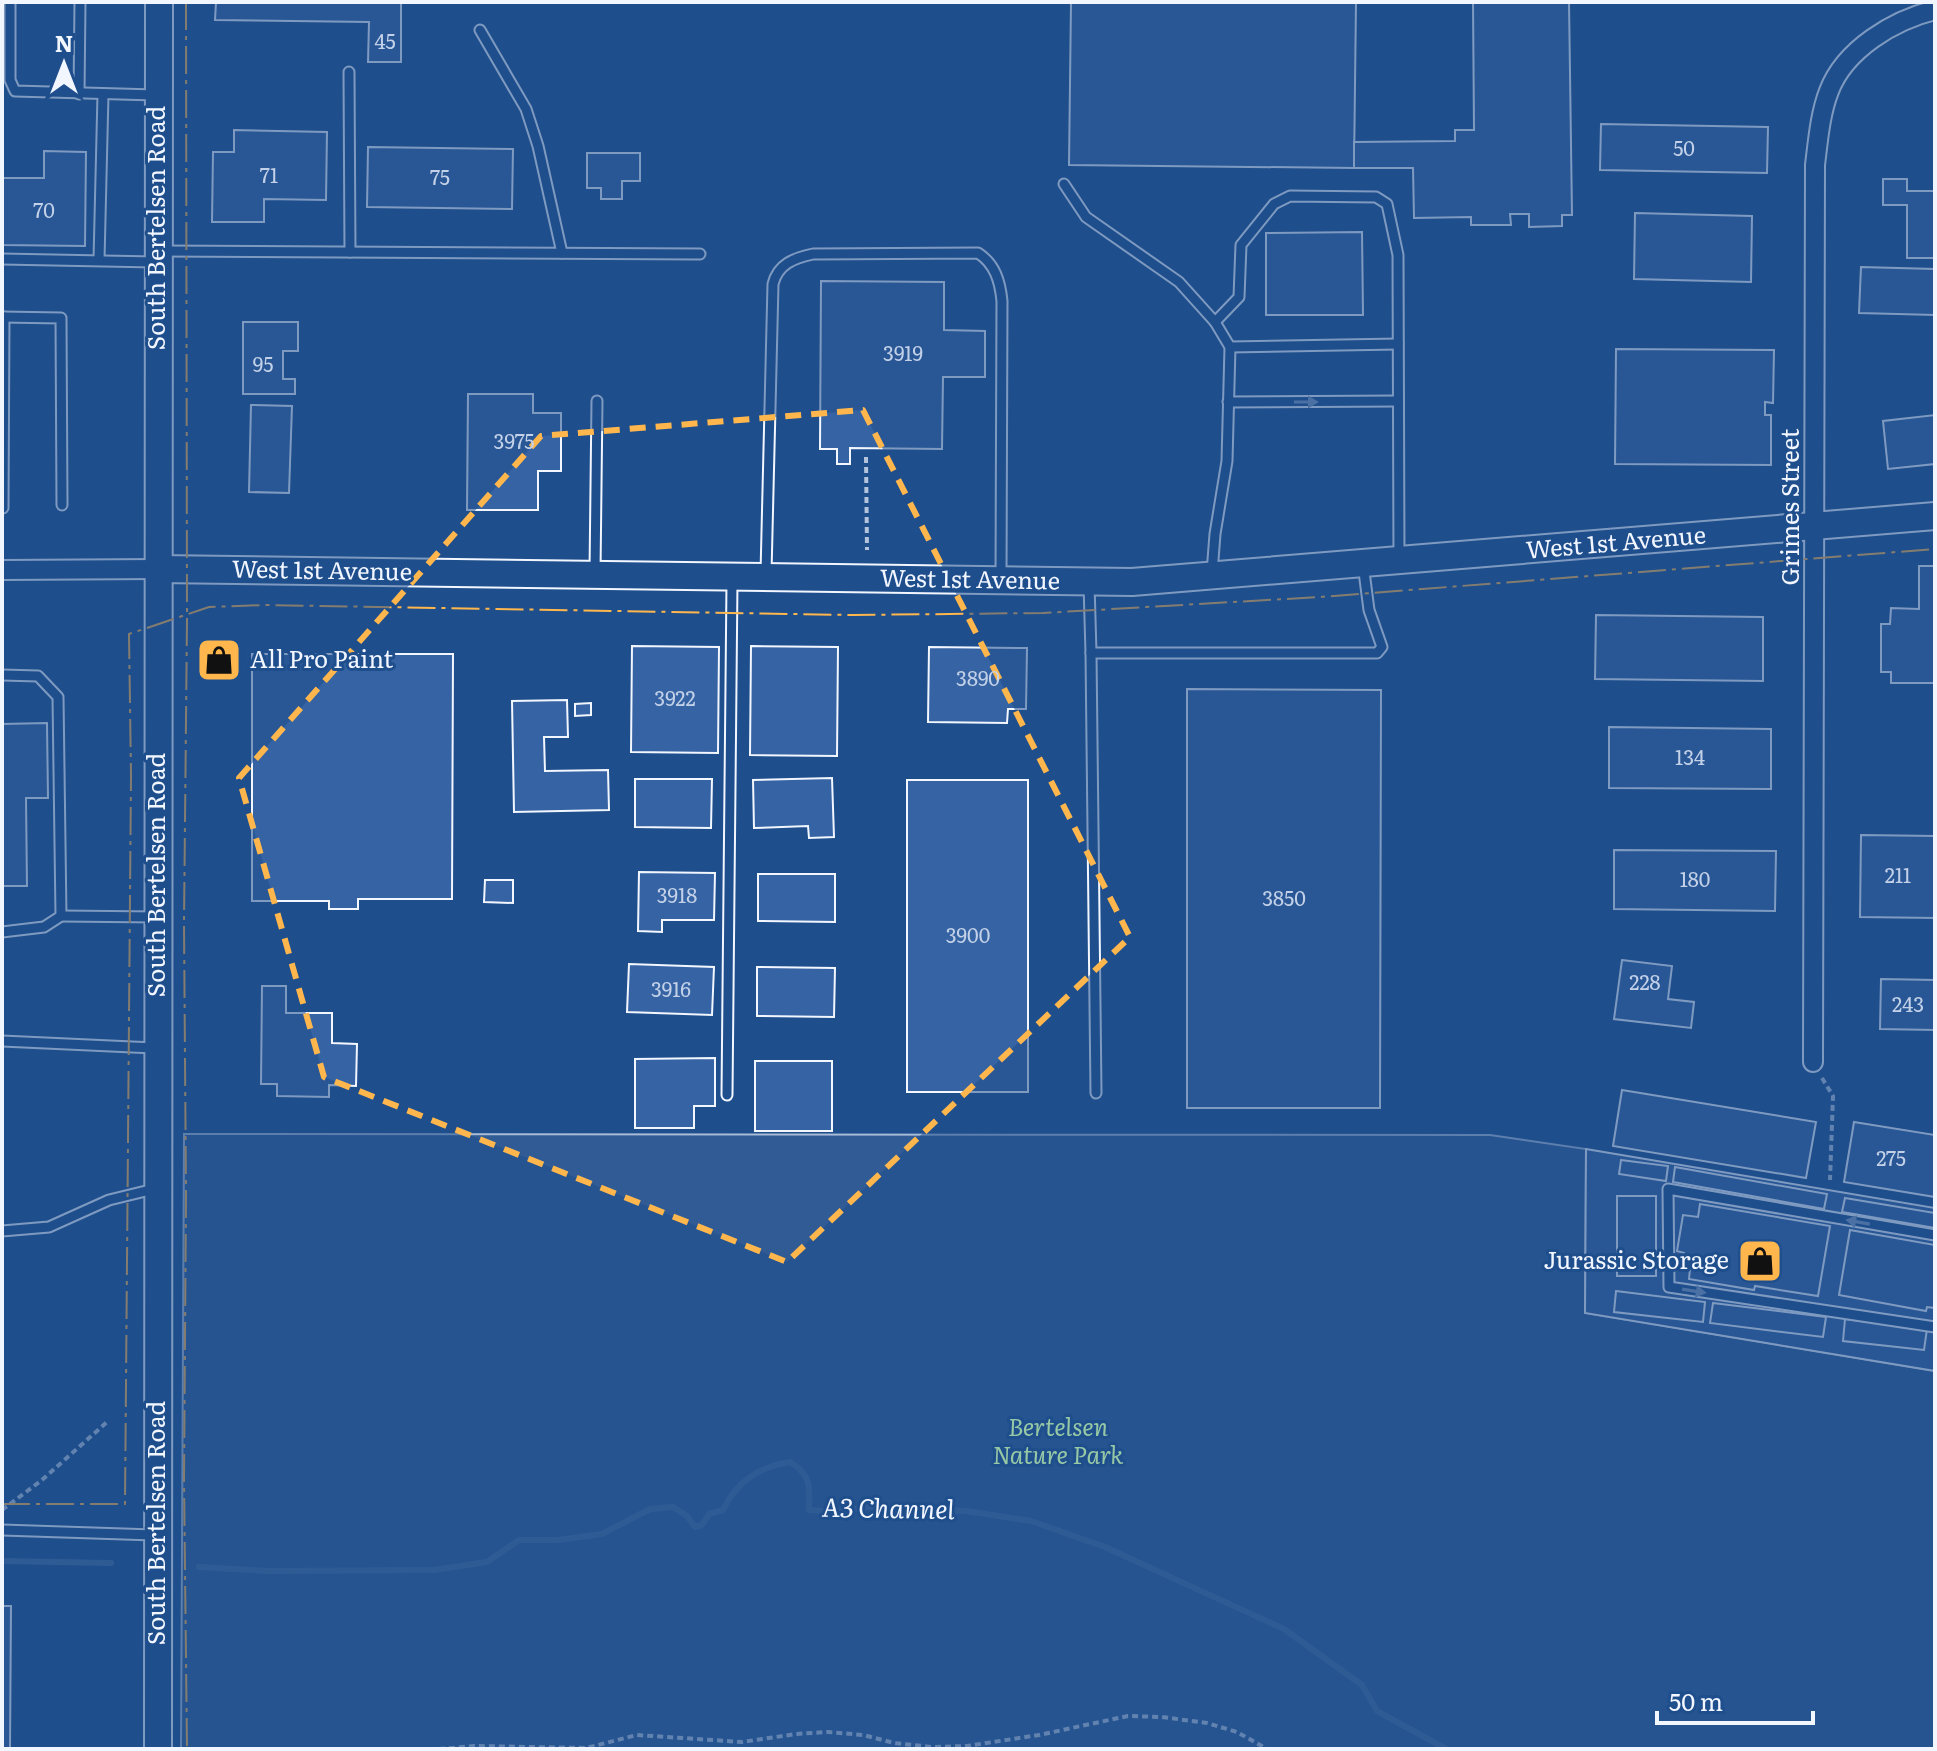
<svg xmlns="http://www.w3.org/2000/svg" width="1937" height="1751" font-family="Literata,serif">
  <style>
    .built { fill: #305b95; stroke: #a8bbd7; stroke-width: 2 }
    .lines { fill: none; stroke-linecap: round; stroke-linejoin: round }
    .stream { stroke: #446ba0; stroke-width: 6 }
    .building { fill: #3563a3; stroke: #f2f6ff; stroke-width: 2 }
    .lane-casing { stroke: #f2f6ff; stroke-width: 13 }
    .street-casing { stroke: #f2f6ff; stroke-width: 22 }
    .secondary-casing { stroke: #f2f6ff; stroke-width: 30 }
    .path { stroke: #b3c4dc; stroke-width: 4; stroke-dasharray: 6 4; stroke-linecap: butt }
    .lane { stroke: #1f4e8c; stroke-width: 9 }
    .street { stroke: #1f4e8c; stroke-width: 18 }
    .secondary { stroke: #1f4e8c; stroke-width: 26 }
    .power { stroke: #ffb74d; stroke-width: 2; stroke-dasharray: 28 6 4 6; stroke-linecap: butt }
    .oneway { fill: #7e9ac0 }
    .marked { fill: none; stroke: #ffb74d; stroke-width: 6; stroke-dasharray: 16 10; stroke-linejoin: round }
    .labels { text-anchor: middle; stroke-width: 6; stroke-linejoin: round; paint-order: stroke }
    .number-label { font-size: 20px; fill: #c3d1e8 }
    .street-label { font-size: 24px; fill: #f2f6ff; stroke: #1f4e8c }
    .poi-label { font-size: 24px; fill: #f2f6ff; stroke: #1f4e8c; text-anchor: start }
    .park-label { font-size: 24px; font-style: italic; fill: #97c8a6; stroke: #1f4e8c }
    .water-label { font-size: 26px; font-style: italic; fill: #f2f6ff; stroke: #1f4e8c }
  </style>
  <rect width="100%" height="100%" fill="#1f4e8c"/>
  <path class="built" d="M184 1134 1490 1135 1586 1149 1585 1313 1935 1371V1749H181Z"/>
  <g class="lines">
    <g class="stream">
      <path d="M2 1561 111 1563"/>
      <path d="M199 1567 268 1571 434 1570 487 1562 519 1540H558L602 1534 650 1509 673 1507 687 1516 695 1527 702 1525 709 1514 723 1510C737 1481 759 1467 790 1462 811 1475 810 1486 809 1510L837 1512 872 1506 966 1511 1031 1521 1105 1547 1284 1629 1362 1685 1377 1711 1446 1749"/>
    </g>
  </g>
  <g class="building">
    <path d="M216 2H401V62H368L369 22 215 20Z"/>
    <path d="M1071 2H1356L1354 168 1069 165Z"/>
    <path d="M1473 2H1569L1572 215H1562V226L1529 227V214H1510L1511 225H1471V217L1414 218 1413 168H1354V142L1455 141V130H1474Z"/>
    <path d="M1601 124 1768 127 1767 173 1600 170Z"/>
    <path d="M234 130 327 132 326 200 264 199V222H212L213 152H234Z"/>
    <path d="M368 147 513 149 512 209 367 207Z"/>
    <path d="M44 151 86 152 85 246 2 245V178H44Z"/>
    <path d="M587 153H640V181H622V199H601V188H587Z"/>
    <path d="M1883 179H1907V191H1935V258H1907V205H1883Z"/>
    <path d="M1635 213 1752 216 1751 282 1634 279Z"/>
    <path d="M1362 232 1363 315H1266V233Z"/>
    <path d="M1861 267 1935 269V315L1859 313Z"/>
    <path d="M821 281 944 282V330L985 331V377H943L942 449 850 448V464H837V449H820Z"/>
    <path d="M243 322H298V351H283V379H295V394H243Z"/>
    <path d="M1616 349 1774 350 1773 403 1765 402V415H1771V465L1615 464Z"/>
    <path d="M468 394H533V413H561V471H538V510H467Z"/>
    <path d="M251 405 292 406 289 493 249 492Z"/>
    <path d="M1935 415V464L1888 469 1883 421Z"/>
    <path d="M1919 566H1935V683H1891V672H1881V624H1890L1891 608 1919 609Z"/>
    <path d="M1596 615 1763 617V681L1595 679Z"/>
    <path d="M632 646 719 647 718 753 631 752Z"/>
    <path d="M751 646 838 647 837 756 750 755Z"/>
    <path d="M929 647 1027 648 1026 709H1008L1007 723 928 722Z"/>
    <path d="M252 654H453L452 899H358V909H329V901H252Z"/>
    <path d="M1187 689 1381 690 1380 1108H1187Z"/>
    <path d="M567 700 568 737H544L545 771 608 770 609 810 514 812 512 701Z"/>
    <path d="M591 703V715L575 716V704Z"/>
    <path d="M47 723 48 798H26L27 886H2V724Z"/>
    <path d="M1609 727 1771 729V789L1609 788Z"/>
    <path d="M832 778 834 837 809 838 808 826 754 828 753 780Z"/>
    <path d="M635 779H712L711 828 635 827Z"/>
    <rect x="907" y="780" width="121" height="312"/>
    <path d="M1861 835 1935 836V918L1860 917Z"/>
    <path d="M1614 850 1776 851 1775 911 1614 909Z"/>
    <path d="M639 872 715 873 714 920H662V932L638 931Z"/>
    <path d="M758 874H835V922L758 921Z"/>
    <path d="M485 880H513V903L484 902Z"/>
    <path d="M1622 960 1672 966 1668 999 1694 1002 1691 1028 1614 1019Z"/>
    <path d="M629 964 714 967 712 1015 627 1012Z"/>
    <path d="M757 967 835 968 834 1017 757 1016Z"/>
    <path d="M1881 979 1935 980V1030L1880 1029Z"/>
    <path d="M262 986H286V1013H332V1043L357 1044 356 1086 329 1085V1097L277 1096V1084H261Z"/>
    <path d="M715 1058V1106H694V1128H635V1059Z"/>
    <rect x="755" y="1061" width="77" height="70"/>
    <path d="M1622 1090 1816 1122 1806 1178 1613 1146Z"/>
    <path d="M1854 1122 1935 1135V1197L1844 1182Z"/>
    <path d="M1586 1149 1935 1208V1371L1585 1313Z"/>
    <path d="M1621 1160 1668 1166 1666 1181 1619 1174Z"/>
    <path d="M1675 1167 1827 1194 1824 1209 1673 1182Z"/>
    <rect x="1617" y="1196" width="39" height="80"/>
    <path d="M1845 1198 1935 1213V1228L1842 1212Z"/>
    <path d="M1700 1204 1830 1226 1818 1296 1755 1286 1754 1290 1689 1279 1690 1269 1681 1267 1684 1253 1677 1251 1683 1215 1698 1217Z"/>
    <path d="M1850 1230 1935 1245V1308L1927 1307 1926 1311 1839 1295Z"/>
    <path d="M1616 1291 1705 1302 1703 1322 1614 1312Z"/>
    <path d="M1713 1303 1826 1317 1823 1337 1710 1323Z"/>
    <path d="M1845 1319 1927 1329 1924 1350 1843 1341Z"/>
    <path d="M2 1606H11L10 1749H2Z"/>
  </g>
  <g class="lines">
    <g class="lane-casing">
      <g id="lane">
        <path d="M10 2V80L15 91 155 95"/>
        <path d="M480 30 526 109 538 146 562 253"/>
        <path d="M349 72 350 252"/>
        <path d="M79 94 80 2"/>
        <path d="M1064 184 1086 217 1179 282 1215 322 1230 347 1227 461 1215 534 1212 573"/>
        <path d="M160 251 700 254"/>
        <path d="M2 259 155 262"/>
        <path d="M99 260 103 94"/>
        <path d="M2 317 61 318 62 505"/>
        <path d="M1215 322 1239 297 1241 245 1274 204 1290 196 1376 197 1387 204 1398 255 1399 558"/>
        <path d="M1230 347 1398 344"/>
        <path d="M1228 402 1398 401"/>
        <path d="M3 508 4 317"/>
        <path d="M595 572 597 401"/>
        <path d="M766 573 773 284C778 264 794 258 813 254L978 253C995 264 1000 281 1002 301L1001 578"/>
        <path d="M1089 584 1091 653H1377L1382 647 1369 610 1363 564"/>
        <path d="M1091 653 1096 1093"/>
        <path d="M2 675 38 676 58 697 61 916 44 927 2 932"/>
        <path d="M61 916 158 917"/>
        <path d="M2 1041 154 1048"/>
        <path d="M727 1095 732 581"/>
        <path d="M2 1231 49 1227 109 1200 154 1189"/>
        <path d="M1935 1235 1668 1189 1669 1287 1935 1327"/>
        <path d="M2 1530 154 1535"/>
      </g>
    </g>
    <g class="street-casing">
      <g id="street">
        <path d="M2 570 157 569"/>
        <path d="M1813 1062 1815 165C1818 141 1820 114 1829 91 1845 49 1894 20 1935 10"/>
      </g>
    </g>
    <g class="secondary-casing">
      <g id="secondary">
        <path d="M157 569 1132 582 1935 516"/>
        <path d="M158 1749 159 2"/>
      </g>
    </g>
    <g class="path">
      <path d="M866 457 867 550"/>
      <path d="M1822 1078 1833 1096 1830 1180"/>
      <path d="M2 1510 42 1480 107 1422"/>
      <path d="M439 1749 474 1746 586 1748 637 1735 742 1742 796 1734 828 1732 863 1735 894 1743 932 1747 967 1746 1039 1735 1128 1716 1162 1717 1207 1723 1237 1732 1267 1749"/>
    </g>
    <use href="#lane" class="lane"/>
    <use href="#street" class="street"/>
    <use href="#secondary" class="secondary"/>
    <g class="power">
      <path d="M186 2 187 619 184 923 186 1194 184 1480 187 1749"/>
      <path d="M2 1504H125L131 776 129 634 209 607 266 605 852 615 1043 613 1320 597 1935 549"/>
    </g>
  </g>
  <defs><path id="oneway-solid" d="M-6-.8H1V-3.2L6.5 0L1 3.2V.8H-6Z" transform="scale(2)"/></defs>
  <g class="oneway">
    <use href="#oneway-solid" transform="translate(1306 402)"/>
    <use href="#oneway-solid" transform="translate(1858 1222) rotate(-170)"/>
    <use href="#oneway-solid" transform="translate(1694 1291) rotate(9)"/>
  </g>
  <path d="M0 0H1937V1751H0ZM863 410 1130 937 787 1262 324 1077 239 778 541 436Z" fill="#1f4e8c" fill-opacity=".55" fill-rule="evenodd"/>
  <path class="marked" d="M863 410 1130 937 787 1262 324 1077 239 778 541 436Z"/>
  <defs>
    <g id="shop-square" transform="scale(2.3)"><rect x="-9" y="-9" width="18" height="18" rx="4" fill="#ffb74d" stroke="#1f4e8c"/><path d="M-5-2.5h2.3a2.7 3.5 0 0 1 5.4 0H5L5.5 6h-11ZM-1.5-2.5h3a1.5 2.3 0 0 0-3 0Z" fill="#111"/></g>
  </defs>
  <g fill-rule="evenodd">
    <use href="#shop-square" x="219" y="660"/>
    <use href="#shop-square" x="1760" y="1261"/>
  </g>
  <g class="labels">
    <g class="number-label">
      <text x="385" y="49">45</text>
      <text x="1684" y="156">50</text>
      <text x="269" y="183">71</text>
      <text x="440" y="185">75</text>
      <text x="44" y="218">70</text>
      <text x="903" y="361">3919</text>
      <text x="263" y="372">95</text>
      <text x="514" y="449">3975</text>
      <text x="978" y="686">3890</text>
      <text x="675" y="706">3922</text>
      <text x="1690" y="765">134</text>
      <text x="1898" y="883">211</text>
      <text x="1695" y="887">180</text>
      <text x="677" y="903">3918</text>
      <text x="1284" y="906">3850</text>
      <text x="968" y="943">3900</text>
      <text x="1645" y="990">228</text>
      <text x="671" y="997">3916</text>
      <text x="1908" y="1012">243</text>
      <text x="1891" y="1166">275</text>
    </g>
    <g class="street-label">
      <text transform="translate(157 228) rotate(-90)" y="8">South Bertelsen Road</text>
      <text transform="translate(1791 507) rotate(-90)" y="8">Grimes Street</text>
      <text transform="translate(1616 543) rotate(-5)" y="8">West 1st Avenue</text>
      <text transform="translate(322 571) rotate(1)" y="8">West 1st Avenue</text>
      <text transform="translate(970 580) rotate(1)" y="8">West 1st Avenue</text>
      <text transform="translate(157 875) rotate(-90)" y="8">South Bertelsen Road</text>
      <text transform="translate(157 1523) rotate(-90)" y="8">South Bertelsen Road</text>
    </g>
    <g class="poi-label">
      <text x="250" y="668">All Pro Paint</text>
      <text x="1729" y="1269" text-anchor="end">Jurassic Storage</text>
    </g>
    <g class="park-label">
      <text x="1058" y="1436">Bertelsen<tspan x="1058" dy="28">Nature Park</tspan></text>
    </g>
    <g class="water-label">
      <text transform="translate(888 1509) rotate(1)" y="9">A3 Channel</text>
    </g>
  </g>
  <rect width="1937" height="1751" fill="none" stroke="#f2f6ff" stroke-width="8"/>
  <g transform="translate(64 64)" stroke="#1f4e8c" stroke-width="6" paint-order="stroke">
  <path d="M0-6L14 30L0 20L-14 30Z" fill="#f2f6ff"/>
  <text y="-12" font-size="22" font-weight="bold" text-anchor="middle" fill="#f2f6ff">N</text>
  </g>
  <path d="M1657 1711v12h156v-12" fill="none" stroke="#f2f6ff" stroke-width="4"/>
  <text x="1669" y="1711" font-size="24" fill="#f2f6ff" stroke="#1f4e8c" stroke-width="6" paint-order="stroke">50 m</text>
</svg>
